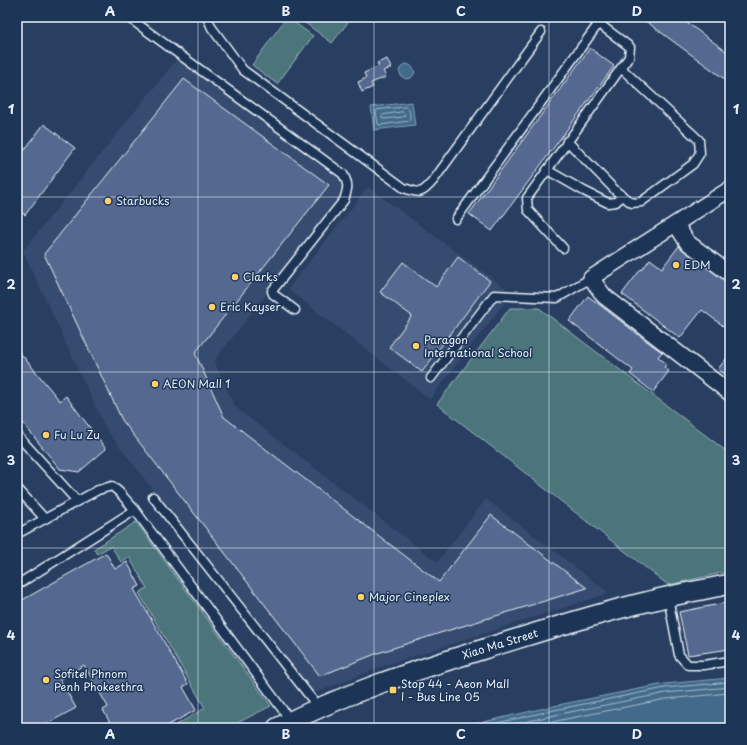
<svg xmlns="http://www.w3.org/2000/svg" width="747" height="745" font-family="'Playpen Sans',sans-serif">
  <style>
    .built { fill: #364c70 }
    .green { fill: #4c757a; stroke: #9ab3b9 }
    .water { fill: #426b8a; stroke: #84a1b6 }
    .lines { fill: none; stroke-linecap: round; stroke-linejoin: round }
    .shore { stroke: #a6bbcc; stroke-width: 1 }
    .building { fill: #556990; stroke: #e8f1f8 }
    .service-casing { stroke: #e8f1f8; stroke-width: 11 }
    .minor-casing { stroke: #e8f1f8; stroke-width: 18 }
    .tertiary-casing { stroke: #e8f1f8; stroke-width: 22 }
    .service { stroke: #1d3557; stroke-width: 8 }
    .minor { stroke: #1d3557; stroke-width: 15 }
    .tertiary { stroke: #1d3557; stroke-width: 19 }
    .grid { fill: none; stroke: #e8f1f8; stroke-width: 1; stroke-opacity: 0.55 }
    .poi-dot { fill: #ffd166; stroke: #1d3557; stroke-width: 1.5 }
    .labels { text-anchor: middle; stroke-width: 3; stroke-linejoin: round; paint-order: stroke }
    .poi-label { font-size: 11px; fill: #e8f1f8; stroke: #1d3557; text-anchor: start }
    .street-label { font-size: 11px; fill: #e8f1f8; stroke: #1d3557 }
    .neatline { fill: none; stroke: #e8f1f8; stroke-width: 1.5 }
    .grid-label { font-size: 13px; text-anchor: middle; font-weight: bold; fill: #e8f1f8 }
  </style>
  <rect width="100%" height="100%" fill="#283f62"/>
  <filter id="ink" filterUnits="userSpaceOnUse"><feTurbulence type="fractalNoise" baseFrequency=".025" numOctaves="2"/><feDisplacementMap in="SourceGraphic" scale="8" xChannelSelector="R" yChannelSelector="G"/><feConvolveMatrix kernelMatrix="1 2 1 2 8 2 1 2 1" color-interpolation-filters="sRGB"/></filter>
  <g filter="url(#ink)">
    <g class="built">
      <path d="M181 54 355 181 214 361 235 407 437 562 486 499 609 593 380 667 311 695 106 429 23 251Z"/>
      <path d="M368 187 512 293 430 399 288 289Z"/>
    </g>
    <g class="green">
      <path d="M287 17 313 36 277 84 252 65Z"/>
      <path d="M301 17H352L332 43 300 19Z"/>
      <path d="M510 308H539L730 454V571L668 585 437 404Z"/>
      <path d="M136 522 271 706 227 728H171L205 708 139 593 147 588 129 557 121 562 111 546 97 554 94 549Z"/>
    </g>
    <g class="water">
      <path d="M404 64C411 64 413 67 415 73L411 78 406 79 401 76 399 70Z"/>
      <path d="M412 102 415 125 374 130 371 107Z"/>
      <path d="M730 678V728H457L558 705 664 684Z"/>
    </g>
    <g class="lines">
      <g class="shore">
        <path d="M407 107C410 109 411 118 409 121L380 125 378 124 376 112 377 110Z"/>
        <path d="M403 112 405 115 403 117 384 119 382 118V116L383 115Z"/>
        <path d="M475 728 559 709 665 688 730 682"/>
        <path d="M497 728 560 714 666 693 730 687"/>
        <path d="M525 728 561 720 666 699 730 693"/>
      </g>
    </g>
    <g class="building">
      <path d="M640 17H679L730 54V83Z"/>
      <path d="M590 48 614 66 492 231 469 214Z"/>
      <path d="M387 59 391 68 383 71 386 77 371 83 373 87 362 92 358 82 366 78 364 73 379 66 377 63Z"/>
      <path d="M184 79 329 185 195 353 224 417 439 582 491 515 587 588 440 633 378 653 320 676 122 420 44 254Z"/>
      <path d="M44 124 75 148 25 215 17 209V160Z"/>
      <path d="M679 246 682 249 730 284V331L702 310 680 338 622 294 641 269 642 270 650 259 662 268Z"/>
      <path d="M458 257 490 281 422 372 389 347 412 316 380 292 403 262 436 287Z"/>
      <path d="M588 296 652 345 662 352 658 357 667 364 664 367 669 371 653 392 630 374 633 370 569 321Z"/>
      <path d="M17 349 60 401 66 396 106 449 79 472 60 469 22 422 17 427Z"/>
      <path d="M730 354V378L718 369Z"/>
      <path d="M106 553 115 569 127 562 140 586 134 589 188 684 183 687 196 710 163 728H113L103 710 108 707 84 665 60 679 76 708 39 728H17V603Z"/>
      <path d="M730 602V649L688 655 679 612Z"/>
    </g>
    <g class="lines">
      <g class="service-casing">
        <g id="service">
          <path d="M128 17 343 174C349 185 348 188 344 200L272 291 273 294 295 310"/>
          <path d="M207 17 212 28 243 70 404 188C420 194 422 194 433 181L541 32"/>
          <path d="M567 141 617 192 632 203 641 202 693 164 700 153 699 140 621 68"/>
          <path d="M547 170 584 191 608 203 616 202 622 196"/>
          <path d="M456 219 599 23"/>
          <path d="M563 248 528 210 527 198 629 57 630 47 590 17"/>
          <path d="M431 378 494 295 557 298 591 278"/>
          <path d="M17 435 77 501"/>
          <path d="M17 488 45 519"/>
          <path d="M153 497 319 708"/>
          <path d="M17 534 98 490 112 486 119 492 135 510 291 721"/>
          <path d="M17 585 135 510"/>
          <path d="M668 597 679 655 688 665H704L730 661"/>
        </g>
      </g>
      <g class="minor-casing">
        <g id="minor">
          <path d="M730 189 591 278 604 296 730 393"/>
          <path d="M676 224 687 242 730 274"/>
        </g>
      </g>
      <g class="tertiary-casing">
        <path id="tertiary" d="M277 728C343 694 413 671 484 649 539 632 594 614 650 601 676 594 703 590 730 584"/>
      </g>
      <use href="#service" class="service"/>
      <use href="#minor" class="minor"/>
      <use href="#tertiary" class="tertiary"/>
    </g>
  </g>
  <path class="grid" d="M198 17V728M374 17V728M549 17V728M17 197H730M17 372H730M17 548H730"/>
  <g class="poi-dot">
    <circle cx="108" cy="201" r="4"/>
    <circle cx="676" cy="265" r="4"/>
    <circle cx="235" cy="277" r="4"/>
    <circle cx="212" cy="307" r="4"/>
    <circle cx="416" cy="346" r="4"/>
    <circle cx="155" cy="384" r="4"/>
    <circle cx="46" cy="435" r="4"/>
    <circle cx="361" cy="597" r="4"/>
    <circle cx="46" cy="680" r="4"/>
    <rect x="389" y="686" width="8" height="8" rx="2"/>
  </g>
  <g class="labels">
    <g class="poi-label">
      <text x="116" y="205">Starbucks</text>
      <text x="684" y="269">EDM</text>
      <text x="243" y="281">Clarks</text>
      <text x="220" y="311">Eric Kayser</text>
      <text x="424" y="344">Paragon<tspan x="424" dy="13">International School</tspan></text>
      <text x="163" y="388">AEON Mall 1</text>
      <text x="54" y="439">Fu Lu Zu</text>
      <text x="369" y="601">Major Cineplex</text>
      <text x="54" y="678">Sofitel Phnom<tspan x="54" dy="13">Penh Phokeethra</tspan></text>
      <text x="401" y="688">Stop 44 - Aeon Mall<tspan x="401" dy="13">I - Bus Line 05</tspan></text>
    </g>
    <g class="street-label">
      <text transform="translate(500 644) rotate(-17)" y="4">Xiao Ma Street</text>
    </g>
  </g>
  <rect width="747" height="745" fill="none" stroke="#1d3557" stroke-width="44"/>
  <rect x="22" y="22" width="703" height="701" class="neatline"/>
  <g class="grid-label">
    <text x="110" y="16">A</text>
    <text x="286" y="16">B</text>
    <text x="461" y="16">C</text>
    <text x="637" y="16">D</text>
    <text x="11" y="114">1</text>
    <text x="736" y="114">1</text>
    <text x="11" y="289">2</text>
    <text x="736" y="289">2</text>
    <text x="11" y="465">3</text>
    <text x="736" y="465">3</text>
    <text x="11" y="640">4</text>
    <text x="736" y="640">4</text>
    <text x="110" y="739">A</text>
    <text x="286" y="739">B</text>
    <text x="461" y="739">C</text>
    <text x="637" y="739">D</text>
  </g>
</svg>
